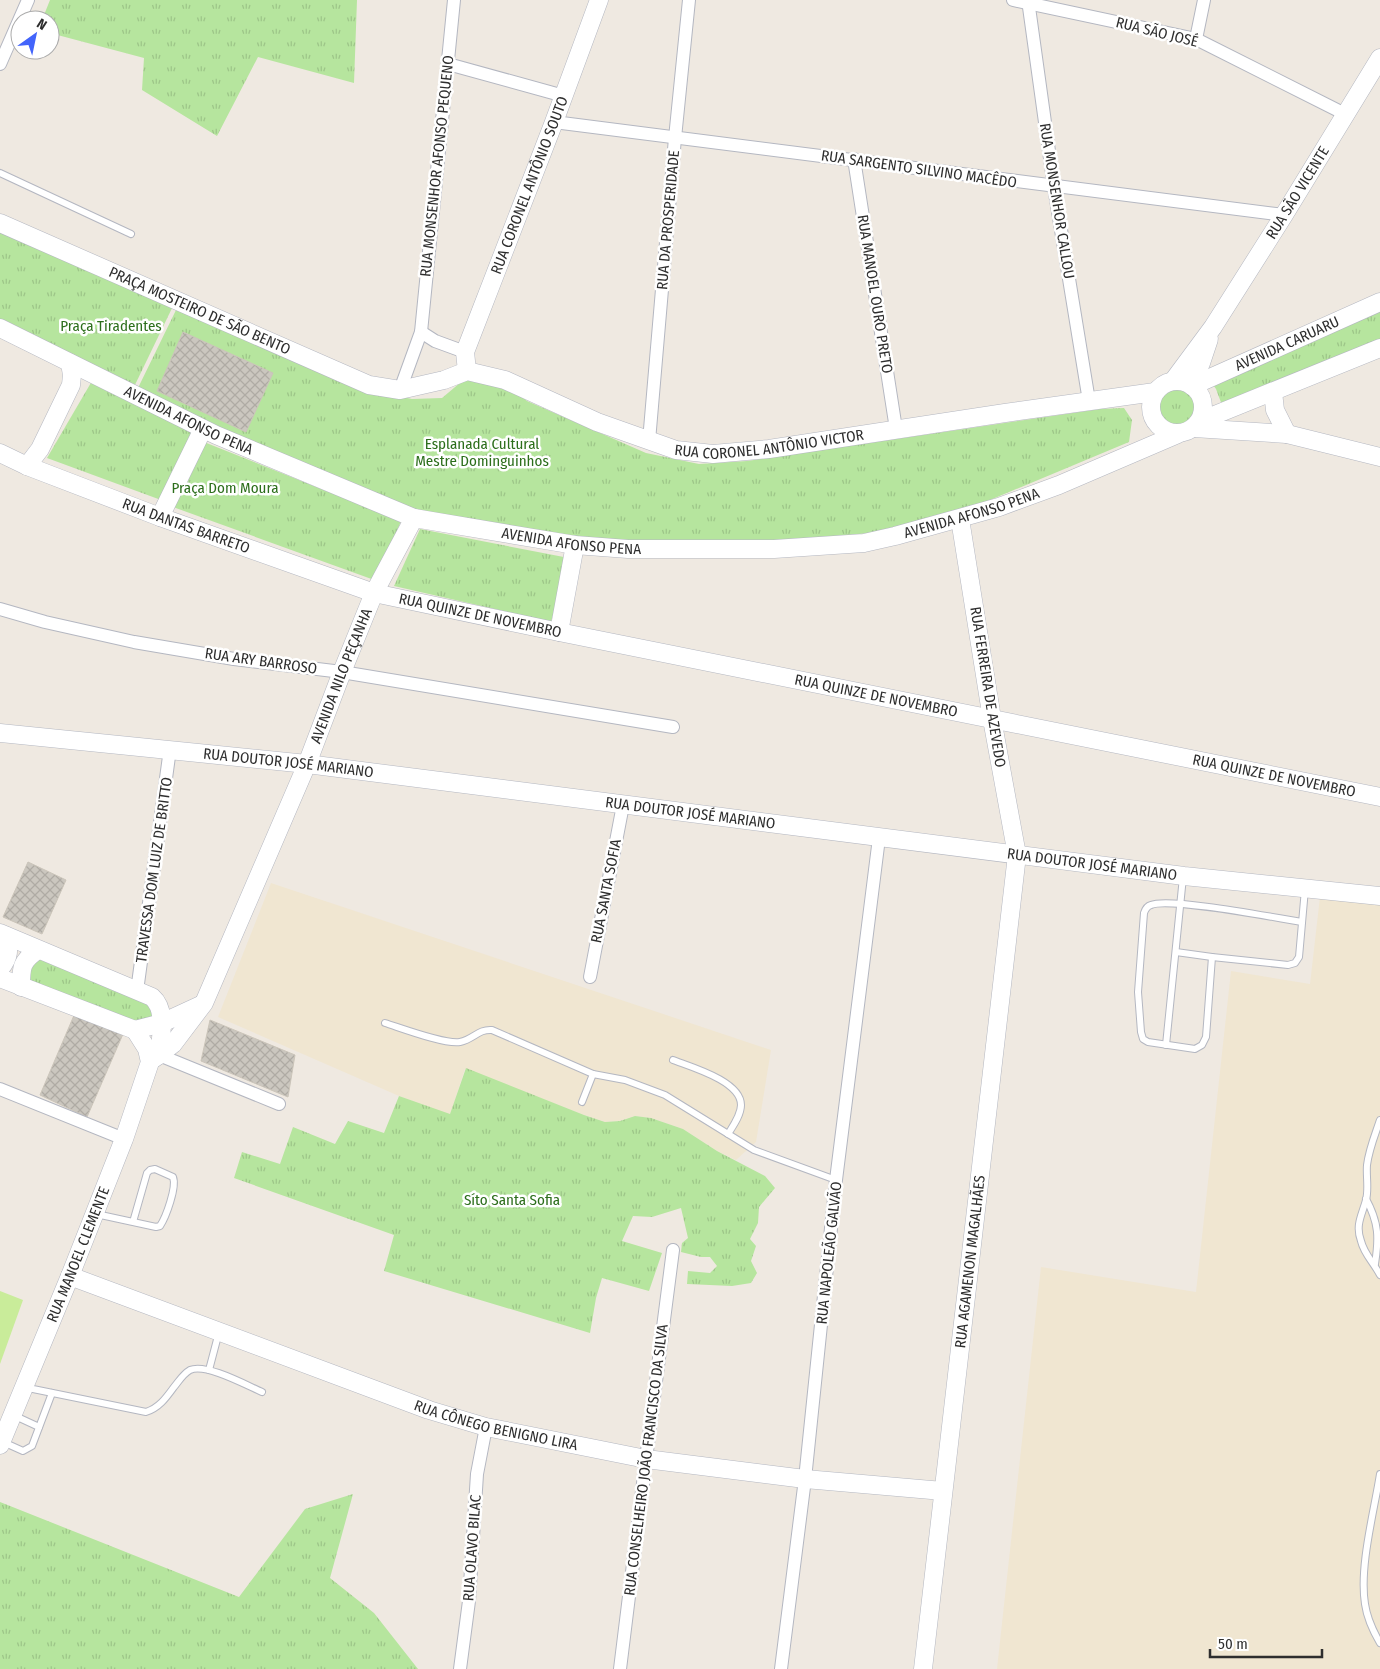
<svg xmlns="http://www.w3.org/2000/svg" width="1380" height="1669" font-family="'Fira Sans Condensed',sans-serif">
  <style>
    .education { fill: #f0e6d1 }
    .grass { fill: url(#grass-tufts) }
    .pitch { fill: #c9ec9a }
    .building { fill: url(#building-cross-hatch); stroke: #cbc5ba }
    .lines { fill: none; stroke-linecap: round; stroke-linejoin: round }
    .lane-casing { stroke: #b4b7c1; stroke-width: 8 }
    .street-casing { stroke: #b4b7c1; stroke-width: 14 }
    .secondary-casing { stroke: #b4b7c1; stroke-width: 19 }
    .lane { stroke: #fff; stroke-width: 6 }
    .street { stroke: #fff; stroke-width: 12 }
    .secondary { stroke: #fff; stroke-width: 18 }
    .labels { text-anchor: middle; stroke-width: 5; stroke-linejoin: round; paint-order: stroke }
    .street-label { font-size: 15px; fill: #2e2e2e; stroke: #fff }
    .park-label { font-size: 15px; fill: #2c6e1b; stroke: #fff }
  </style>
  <defs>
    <pattern id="grass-tufts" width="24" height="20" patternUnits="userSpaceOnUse" patternTransform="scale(1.25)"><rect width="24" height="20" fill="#b6e59e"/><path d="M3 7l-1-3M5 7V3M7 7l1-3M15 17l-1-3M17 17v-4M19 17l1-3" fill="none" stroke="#9dc588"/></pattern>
    <pattern id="building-cross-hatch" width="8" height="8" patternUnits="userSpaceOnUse" patternTransform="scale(1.25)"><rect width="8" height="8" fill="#cbc7bf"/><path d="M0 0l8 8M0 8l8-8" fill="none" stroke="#afaba4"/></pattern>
  </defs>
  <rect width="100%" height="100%" fill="#efe9e1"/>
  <g class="education">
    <path d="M271 883 771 1050 756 1142 736 1160 717 1151 683 1129 651 1118 635 1116 620 1121 605 1122 584 1115 465 1069 450 1115 399 1096 218 1017Z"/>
    <path d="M1320 897 1380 904V1669H997L1041 1267 1196 1292 1231 971 1310 984Z"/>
  </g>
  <g class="grass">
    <path d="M50 0H357L354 83 258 57 217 136 142 90 144 58 50 33V20H42Z"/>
    <path d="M0 227 174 304 133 389 0 321Z"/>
    <path d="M1380 306V347L1222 405 1216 389 1209 379Z"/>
    <path d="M177 308 369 390 412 399 442 398 467 377 508 385 527 401 646 453 699 464 747 461 1100 409 1124 408 1132 420 1129 442 971 508 869 533 792 541 637 545 418 512 214 429 137 390Z"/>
    <path d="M92 381 194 432 161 500 47 458Z"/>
    <circle cx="1178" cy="408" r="21"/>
    <path d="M204 442 401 521 377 581 173 507Z"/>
    <path d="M420 529 569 558 551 622 394 586Z"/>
    <path d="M32 956 152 1001 157 1019 138 1025 27 979Z"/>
    <path d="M466 1068 584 1115 605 1122 620 1121 635 1116 651 1118 683 1129 717 1151 765 1176 775 1188 759 1207 758 1223 750 1239 756 1246 751 1261 757 1273 751 1283 732 1286 687 1284 688 1271 710 1273 717 1266 710 1257H701L681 1252 682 1243 688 1238 681 1208 652 1217 633 1216 622 1241 662 1253 649 1291 602 1278 596 1298 590 1333 384 1271 394 1235 234 1178 242 1152 280 1164 293 1127 335 1144 348 1121 384 1133 399 1096 450 1114Z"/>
    <path d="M353 1494 330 1578 374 1613 418 1669H0V1502L239 1597 305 1509Z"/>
  </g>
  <path class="pitch" d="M0 1291 23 1300 0 1364Z"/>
  <g class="building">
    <path d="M183 332 273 373 246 432 157 391Z"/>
    <path d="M28 862 66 880 42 934 3 917Z"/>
    <path d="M75 1013 123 1034 87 1117 40 1095Z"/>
    <path d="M210 1020 295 1055 288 1097 201 1061Z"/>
  </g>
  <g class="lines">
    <g class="lane-casing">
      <g id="lane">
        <path d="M0 173 131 234"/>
        <path d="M1176 952 1212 957 1288 965 1295 963 1299 957 1305 889"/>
        <path d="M1212 957 1206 1037 1202 1045 1195 1049 1148 1042 1143 1039 1141 1032 1138 992 1144 913C1145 910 1147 906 1151 905 1169 897 1276 918 1302 922"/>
        <path d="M385 1023C401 1028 446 1045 460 1042 474 1039 478 1029 492 1030L593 1074"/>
        <path d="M1166 1045 1183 877"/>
        <path d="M673 1060C691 1067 741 1081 741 1105 741 1115 733 1126 728 1134"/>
        <path d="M582 1102 593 1074 625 1080 665 1095 754 1150 836 1180"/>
        <path d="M1380 1120C1375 1135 1369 1149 1367 1165 1366 1176 1369 1189 1366 1200 1362 1215 1355 1225 1361 1241 1364 1254 1374 1263 1380 1275"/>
        <path d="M1366 1199C1379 1223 1379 1238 1375 1264"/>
        <path d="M96 1214 156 1227 160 1226C166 1217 177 1187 173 1177L155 1169 150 1170 147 1173 133 1222"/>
        <path d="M209 1370 219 1332"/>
        <path d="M27 1386 33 1389 146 1412C159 1408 166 1398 174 1387 179 1381 183 1374 190 1370 206 1363 246 1385 262 1392"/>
        <path d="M13 1415 39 1427"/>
        <path d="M3 1442 23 1451 32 1446 52 1393"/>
        <path d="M1380 1474C1374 1512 1359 1567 1365 1604 1367 1618 1373 1631 1380 1643"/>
      </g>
    </g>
    <g class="street-casing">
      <g id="street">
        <path d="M1013 0 1196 39 1345 114"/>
        <path d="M1028 0 1054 187 1089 401"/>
        <path d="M1196 39 1204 0"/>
        <path d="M0 64 28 0"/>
        <path d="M448 64 564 96"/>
        <path d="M554 122 1284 215"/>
        <path d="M854 159 896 429"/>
        <path d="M421 332 435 341 465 352"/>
        <path d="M400 390 421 332 454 0"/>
        <path d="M649 441 675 138 689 0"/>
        <path d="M0 609 45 622 134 642 234 659 342 672 673 727"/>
        <path d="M590 977 623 805"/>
        <path d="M137 991 170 749"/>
        <path d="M159 1055 279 1104"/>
        <path d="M0 1089 124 1139"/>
        <path d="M460 1669 469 1601 477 1474 486 1427"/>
        <path d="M620 1669 646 1459 673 1250"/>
        <path d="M781 1669 805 1479 836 1180 879 838"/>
      </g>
    </g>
    <g class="secondary-casing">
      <g id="secondary">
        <path id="s1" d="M0 223 369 385 400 390 444 380 467 371 505 380 597 422 676 450 713 454 769 449 1005 413 1155 392"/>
        <path id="s2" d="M0 328 216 435 414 518 575 545 628 549H774L864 543 895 536 999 507 1059 485 1178 434"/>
        <path id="s3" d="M467 371 465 352 554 122 599 0"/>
        <circle cx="1177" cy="407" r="26"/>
        <path id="s4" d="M1173 381 1213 327 1284 215 1380 58"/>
        <path d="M1191 385 1201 363 1209 339"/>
        <path id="s5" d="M1192 386 1380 302"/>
        <path d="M1273 392 1275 410 1287 434"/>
        <path d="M1200 421 1380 348"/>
        <path d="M1194 428 1287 434 1380 457"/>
        <path id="s6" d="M0 453 27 466 160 517 374 593 559 632 1380 797"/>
        <path d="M27 466 40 449 71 385 72 375 70 363"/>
        <path d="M160 517 203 429"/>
        <path d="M559 632 575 545"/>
        <path id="s7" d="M0 733 307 764 1184 876 1380 896"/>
        <path d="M0 933 152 997C167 1010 161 1037 159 1055L153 1059"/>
        <path d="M0 969C10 957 9 950 6 936"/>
        <path d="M0 978 135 1030 162 1023 201 1005"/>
        <path d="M21 987C21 968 21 961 38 950"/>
        <path id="s8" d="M159 1055 173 1044 204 1003 307 764 342 672 374 593 414 518"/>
        <path id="s9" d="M70 1276 429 1410 486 1427 646 1459 805 1479 943 1491"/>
        <path id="s10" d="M0 1445 70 1276 124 1139 150 1062 147 1049 135 1030"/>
        <path id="s11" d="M923 1669 1017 855 992 719 960 519"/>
      </g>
    </g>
    <use href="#lane" class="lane"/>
    <use href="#street" class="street"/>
    <use href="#secondary" class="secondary"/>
  </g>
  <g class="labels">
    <g class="street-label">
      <text transform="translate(1157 32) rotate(14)" y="5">RUA SÃO JOSÉ</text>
      <text transform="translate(437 166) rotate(-84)" y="5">RUA MONSENHOR AFONSO PEQUENO</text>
      <text transform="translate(919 169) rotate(8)" y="5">RUA SARGENTO SILVINO MACÊDO</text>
      <text dy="5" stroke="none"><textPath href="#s3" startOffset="198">RUA CORONEL ANTÔNIO SOUTO</textPath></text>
      <text dy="5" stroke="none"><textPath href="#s4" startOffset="226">RUA SÃO VICENTE</textPath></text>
      <text transform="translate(1057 201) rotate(81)" y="5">RUA MONSENHOR CALLOU</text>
      <text transform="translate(668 220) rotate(-85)" y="5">RUA DA PROSPERIDADE</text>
      <text transform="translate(875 294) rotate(81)" y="5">RUA MANOEL OURO PRETO</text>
      <text dy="5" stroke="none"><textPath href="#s1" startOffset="218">PRAÇA MOSTEIRO DE SÃO BENTO</textPath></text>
      <text dy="5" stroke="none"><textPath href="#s5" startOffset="104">AVENIDA CARUARU</textPath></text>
      <text dy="5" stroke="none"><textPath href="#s2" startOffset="210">AVENIDA AFONSO PENA</textPath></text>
      <text dy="5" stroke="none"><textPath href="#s1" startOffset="822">RUA CORONEL ANTÔNIO VICTOR</textPath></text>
      <text dy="5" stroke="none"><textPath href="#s2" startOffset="1020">AVENIDA AFONSO PENA</textPath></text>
      <text dy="5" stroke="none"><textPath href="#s6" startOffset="200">RUA DANTAS BARRETO</textPath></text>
      <text dy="5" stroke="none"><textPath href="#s2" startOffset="615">AVENIDA AFONSO PENA</textPath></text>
      <text dy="5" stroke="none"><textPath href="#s6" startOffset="508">RUA QUINZE DE NOVEMBRO</textPath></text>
      <text transform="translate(261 661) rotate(8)" y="5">RUA ARY BARROSO</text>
      <text dy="5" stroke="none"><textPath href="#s8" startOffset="424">AVENIDA NILO PEÇANHA</textPath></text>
      <text transform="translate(988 687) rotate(81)" y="5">RUA FERREIRA DE AZEVEDO</text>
      <text dy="5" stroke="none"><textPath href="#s6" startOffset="912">RUA QUINZE DE NOVEMBRO</textPath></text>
      <text dy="5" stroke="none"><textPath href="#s7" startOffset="290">RUA DOUTOR JOSÉ MARIANO</textPath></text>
      <text dy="5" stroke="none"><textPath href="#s6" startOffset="1318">RUA QUINZE DE NOVEMBRO</textPath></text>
      <text dy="5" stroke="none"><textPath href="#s7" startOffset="695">RUA DOUTOR JOSÉ MARIANO</textPath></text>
      <text dy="5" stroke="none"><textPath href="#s7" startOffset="1100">RUA DOUTOR JOSÉ MARIANO</textPath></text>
      <text transform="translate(154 870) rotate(-82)" y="5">TRAVESSA DOM LUIZ DE BRITTO</text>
      <text transform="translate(606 891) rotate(-79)" y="5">RUA SANTA SOFIA</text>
      <text transform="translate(829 1253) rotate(-84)" y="5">RUA NAPOLEÃO GALVÃO</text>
      <text dy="5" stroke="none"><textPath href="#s10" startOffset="206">RUA MANOEL CLEMENTE</textPath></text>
      <text dy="5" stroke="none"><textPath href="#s11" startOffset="410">RUA AGAMENON MAGALHÃES</textPath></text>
      <text dy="5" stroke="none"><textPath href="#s9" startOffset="452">RUA CÔNEGO BENIGNO LIRA</textPath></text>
      <text transform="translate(646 1460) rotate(-83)" y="5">RUA CONSELHEIRO JOÃO FRANCISCO DA SILVA</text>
      <text transform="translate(472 1548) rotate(-86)" y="5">RUA OLAVO BILAC</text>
    </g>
    <g class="park-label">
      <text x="111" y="331">Praça Tiradentes</text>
      <text x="482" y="449">Esplanada Cultural<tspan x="482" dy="17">Mestre Dominguinhos</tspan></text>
      <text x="225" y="493">Praça Dom Moura</text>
      <text x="512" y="1205">Síto Santa Sofia</text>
    </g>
  </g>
  <g transform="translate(35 35) rotate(33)"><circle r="24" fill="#ffffff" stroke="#ababab"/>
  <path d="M0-4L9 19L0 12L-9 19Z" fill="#4264fb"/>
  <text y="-8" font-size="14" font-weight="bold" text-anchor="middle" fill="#2e2e2e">N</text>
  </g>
  <path d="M1210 1649v8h112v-8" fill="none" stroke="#2e2e2e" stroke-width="2.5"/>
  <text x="1218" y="1649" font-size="15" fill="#2e2e2e" stroke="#ffffff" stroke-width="4" paint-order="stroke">50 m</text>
</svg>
